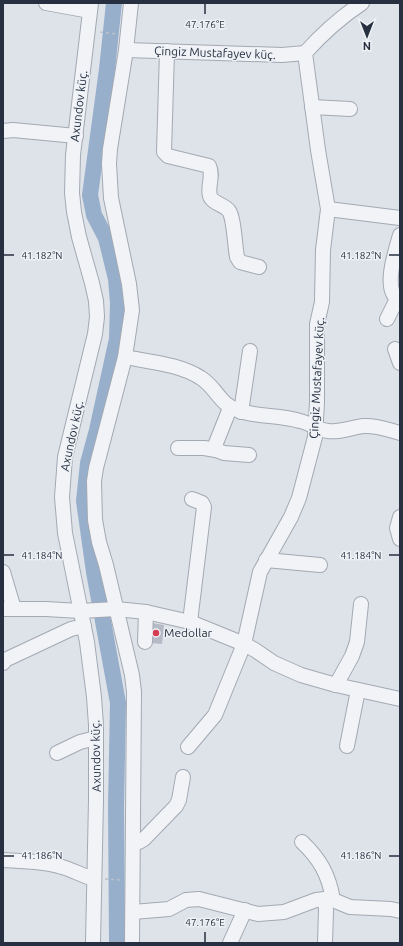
<svg xmlns="http://www.w3.org/2000/svg" width="403" height="946" font-family="Ubuntu,sans-serif">
  <style>
    .lines { fill: none; stroke-linecap: round; stroke-linejoin: round }
    .river { stroke: #97afcb; stroke-width: 16 }
    .building { fill: #b5bbc6 }
    .minor-casing { stroke: #a3a9b3; stroke-width: 16 }
    .path { stroke: #bcc0c8; stroke-width: 1.5; stroke-dasharray: 3 3; stroke-linecap: butt }
    .minor { stroke: #f1f3f7; stroke-width: 14 }
    .ticks { fill: none; stroke: #273041; stroke-width: 1.5 }
    .poi-dot { fill: #d53c51; stroke: #eef1f6; stroke-width: 1.5 }
    .labels { text-anchor: middle; stroke-width: 3; stroke-linejoin: round; paint-order: stroke }
    .street-label { font-size: 12px; fill: #273041; stroke: #eef1f6 }
    .poi-label { font-size: 12px; fill: #273041; stroke: #eef1f6; text-anchor: start }
    .ticks-label { font-size: 10px; text-anchor: middle; fill: #273041; stroke: #eef1f6; stroke-width: 3; stroke-linejoin: round; paint-order: stroke }
  </style>
  <rect width="100%" height="100%" fill="#dee2e9"/>
  <g class="lines">
    <path class="river" d="M114 3 107 69 90 195 94 215 106 238 116 279 118 303 117 339 97 430 88 463 84 501 94 572 118 703 116 807 117 943"/>
  </g>
  <path class="building" d="M152 623 164 625 162 644 150 643Z"/>
  <g class="lines">
    <g class="minor-casing">
      <g id="minor">
        <path d="M46 3 90 11"/>
        <path d="M91 3 73 155 72 193 74 212 79 237 92 283 96 301 97 317 95 334 65 457 62 497 65 533 87 642 94 697 96 725V800L93 943"/>
        <path d="M131 3 126 50 110 149 109 164 111 198 129 284 132 310 125 357 96 468 94 481 95 520 99 542 106 565 132 675 134 692 132 943"/>
        <path d="M126 50 282 55 305 53"/>
        <path d="M167 51 164 152 168 156 209 166C214 176 207 186 210 196 212 203 225 205 229 211 234 218 235 247 237 257L240 262 259 267"/>
        <path d="M312 107 350 109"/>
        <path d="M3 131 13 130 76 136"/>
        <path d="M328 209 400 218"/>
        <path d="M400 235C396 250 381 292 400 300"/>
        <path d="M387 319 397 299"/>
        <path d="M395 349 400 363"/>
        <path d="M125 357C150 362 180 364 201 378 217 388 220 406 240 411 259 417 280 415 300 421 310 423 318 430 328 431 340 433 352 427 364 426 377 425 388 430 400 433"/>
        <path d="M241 412 250 351"/>
        <path d="M178 448H204L216 450 224 453 249 455"/>
        <path d="M216 450V443L230 408"/>
        <path d="M400 517 397 528 400 539"/>
        <path d="M266 560 320 565"/>
        <path d="M3 572 14 609"/>
        <path d="M3 609H46L80 611 116 609 146 612 190 622 244 644 255 650 274 663 301 675 336 685 400 699"/>
        <path d="M190 622 204 507 202 503 192 499"/>
        <path d="M145 642 146 612"/>
        <path d="M3 663 5 660 71 629 84 626"/>
        <path d="M336 685 352 656 357 642 361 604"/>
        <path d="M347 746 358 690"/>
        <path d="M188 747 215 715 244 644 260 572 291 517 299 498 315 437 317 402V324L322 302 323 250 328 209 318 150 305 53C322 34 341 17 362 3"/>
        <path d="M57 753 80 742 96 738"/>
        <path d="M302 842C320 859 329 875 333 900"/>
        <path d="M133 843 139 842 144 839 176 806 179 800 183 777"/>
        <path d="M3 860C22 861 44 861 62 867 73 870 83 876 94 879"/>
        <path d="M133 912 169 909 186 900 199 899 258 914 284 912 316 900 325 899 333 900 350 907 391 909 400 911"/>
        <path d="M230 943 245 910"/>
        <path d="M325 943 326 910 325 899"/>
      </g>
    </g>
    <g class="path">
      <path d="M100 32 116 34"/>
      <path d="M105 879 121 880"/>
    </g>
    <use href="#minor" class="minor"/>
  </g>
  <path class="ticks" d="M205 4V14M4 255H14M389 255H399M4 555H14M389 555H399M4 856H14M389 856H399M205 932V942"/>
  <circle class="poi-dot" cx="156" cy="633" r="4"/>
  <g class="labels">
    <g class="street-label">
      <text transform="translate(215 53) rotate(2)" y="4">Çingiz Mustafayev küç.</text>
      <text transform="translate(79 106) rotate(-83)" y="4">Axundov küç.</text>
      <text transform="translate(317 378) rotate(-87)" y="4">Çingiz Mustafayev küç.</text>
      <text transform="translate(72 436) rotate(-78)" y="4">Axundov küç.</text>
      <text transform="translate(96 756) rotate(-91)" y="4">Axundov küç.</text>
    </g>
    <g class="poi-label">
      <text x="164" y="637">Medollar</text>
    </g>
  </g>
  <g class="ticks-label">
    <text x="205" y="28">47.176°E</text>
    <text x="361" y="259">41.182°N</text>
    <text x="42" y="259">41.182°N</text>
    <text x="361" y="559">41.184°N</text>
    <text x="42" y="559">41.184°N</text>
    <text x="42" y="859">41.186°N</text>
    <text x="361" y="859">41.186°N</text>
    <text x="205" y="926">47.176°E</text>
  </g>
  <rect width="403" height="946" fill="none" stroke="#273041" stroke-width="8"/>
  <g transform="translate(367 36) rotate(180)" stroke="#eef1f6" stroke-width="3" paint-order="stroke">
  <path d="M0-3L7 15L0 10L-7 15Z" fill="#273041"/>
  <text y="-6" font-size="11" font-weight="bold" text-anchor="middle" fill="#273041">N</text>
  </g>
</svg>
